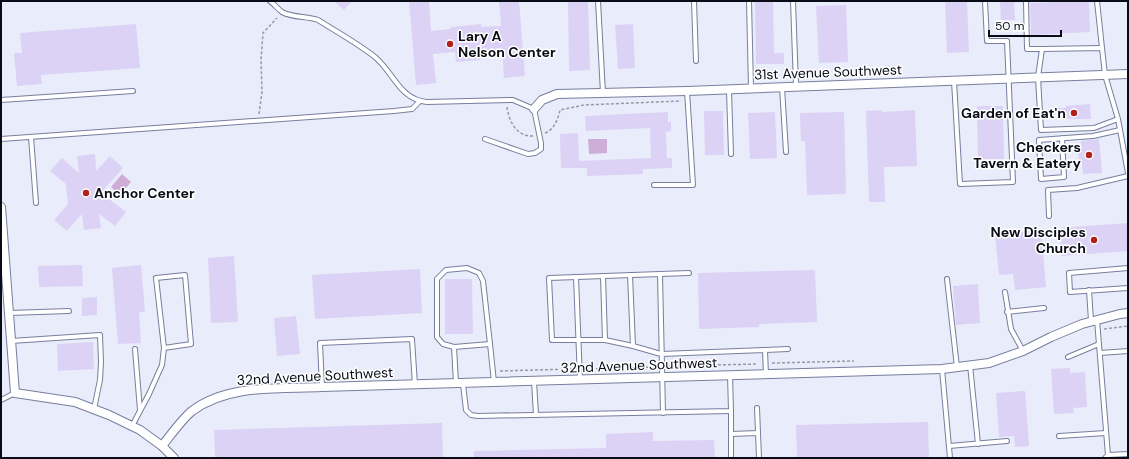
<svg xmlns="http://www.w3.org/2000/svg" width="1129" height="459" font-family="'DM Sans',sans-serif">
  <style>
    .green { fill: #ceadd6 }
    .building { fill: #dbd2f5 }
    .lines { fill: none; stroke-linecap: round; stroke-linejoin: round }
    .service-casing { stroke: #777e9e; stroke-width: 6 }
    .minor-casing { stroke: #777e9e; stroke-width: 10 }
    .path { stroke: #9699a6; stroke-width: 1.5; stroke-dasharray: 3 2; stroke-linecap: butt }
    .service { stroke: #fff; stroke-width: 4 }
    .minor { stroke: #fff; stroke-width: 8 }
    .poi-dot { fill: #b2221d; stroke: #fff; stroke-width: 1.5 }
    .labels { text-anchor: middle; stroke-width: 3; stroke-linejoin: round; paint-order: stroke }
    .poi-label { font-size: 14px; font-weight: bold; fill: #090b16; stroke: #fff; text-anchor: end }
    .street-label { font-size: 14px; fill: #090b16; stroke: #fff }
  </style>
  <rect width="100%" height="100%" fill="#e9edfb"/>
  <g class="green">
    <path d="M588 139H607V153L589 154Z"/>
    <path d="M122 174 131 182 120 195 111 187Z"/>
  </g>
  <g class="building">
    <path d="M334 1H352L344 10Z"/>
    <path d="M409 1H429L431 31 450 29 451 27 481 24V27L501 26 499 1H519L525 76 504 78 502 49 480 51V60L456 62 455 52 433 54 436 83 416 85Z"/>
    <path d="M568 1H588L590 70 569 71Z"/>
    <path d="M755 1H773L774 53H784V64H756Z"/>
    <path d="M945 1H967L969 52 947 53Z"/>
    <path d="M1000 1H1014L1015 20H1001Z"/>
    <path d="M1075 1H1089L1090 32 1031 35 1030 3Z"/>
    <path d="M846 5 848 62 819 63 816 6Z"/>
    <path d="M136 24 140 68 41 75 42 84 17 86 14 53H22L20 33Z"/>
    <path d="M633 24 635 68 618 69 615 25Z"/>
    <path d="M1090 104 1091 119H1059L1058 108H1066V106Z"/>
    <path d="M977 106H1003L1004 159H978Z"/>
    <path d="M882 110V112L915 110 917 166 884 167 885 202H869L866 111Z"/>
    <path d="M704 111H723L724 155H705Z"/>
    <path d="M668 112V122H671V131L666 132 667 158H672V168L643 169V174L587 176V168H561L560 134 578 133 579 161 651 158 650 128 586 131 585 116Z"/>
    <path d="M775 112 777 158 750 159 748 113Z"/>
    <path d="M844 112 846 194 807 195 805 141H801L800 113Z"/>
    <path d="M1099 139 1102 173 1083 174 1082 162 1079 163 1078 147H1081V141Z"/>
    <path d="M95 154 96 171 110 156 123 168 105 188V196L126 212 115 226 99 214 101 228 84 230 82 214 67 231 54 220 68 204 66 184 50 171 62 158 79 173 77 156Z"/>
    <path d="M1128 223V251L1061 256 1059 228Z"/>
    <path d="M1041 230 1046 287 1015 290 1013 274 999 275 995 234Z"/>
    <path d="M234 256 238 322 211 323 208 258Z"/>
    <path d="M82 265 83 286 39 287 38 266Z"/>
    <path d="M141 265 145 312H139L141 343 118 344 112 268Z"/>
    <path d="M420 269 422 313 315 319 312 275Z"/>
    <path d="M815 270 817 322 759 324V327L699 329 698 273Z"/>
    <path d="M445 279H472L473 334H445Z"/>
    <path d="M978 284 980 323 956 325 953 286Z"/>
    <path d="M97 297V315L82 316V298Z"/>
    <path d="M296 316 300 354 277 356 274 318Z"/>
    <path d="M93 342 94 369 58 371 57 344Z"/>
    <path d="M1070 368V373L1085 372 1087 407 1073 408 1074 413 1054 414 1051 369Z"/>
    <path d="M1025 391 1029 446 1015 447 1014 436 999 437 996 393Z"/>
    <path d="M928 422 929 458H797L796 425Z"/>
    <path d="M442 423 443 458H215L214 430Z"/>
    <path d="M653 432V441L714 440 715 458H474V451L606 448V434Z"/>
  </g>
  <g class="lines">
    <g class="service-casing">
      <g id="service">
        <path d="M270 1C274 4 278 9 282 12 293 18 307 16 318 20 337 32 357 43 375 57 394 73 400 100 427 102L513 100 534 109 541 143V149L535 153 528 154 485 139"/>
        <path d="M598 1 603 93"/>
        <path d="M694 1 696 61"/>
        <path d="M749 1 751 88"/>
        <path d="M793 1 796 86"/>
        <path d="M1026 1 1027 49H1042"/>
        <path d="M1097 1 1102 48"/>
        <path d="M954 81 960 184 1013 182 1007 41H987L985 1"/>
        <path d="M782 87 786 152"/>
        <path d="M729 90 731 154"/>
        <path d="M1 100 133 91"/>
        <path d="M1118 119 1094 128 1041 130 1038 77 1042 49 1102 48 1105 75 1118 119 1128 173"/>
        <path d="M31 137 36 203"/>
        <path d="M1062 138 1064 177 1041 179 1039 140 1093 136 1120 130"/>
        <path d="M1 139 394 111 412 109 419 102"/>
        <path d="M654 185H693L687 91"/>
        <path d="M1049 216 1048 190 1077 188 1128 176"/>
        <path d="M1128 268 1069 273 1070 292 1128 288"/>
        <path d="M660 274 689 273"/>
        <path d="M630 275 633 346"/>
        <path d="M603 276 605 340"/>
        <path d="M576 277 580 380"/>
        <path d="M947 279 957 367"/>
        <path d="M1089 290 1091 321"/>
        <path d="M1005 292 1011 329 1023 351"/>
        <path d="M1007 312 1044 308"/>
        <path d="M9 313 69 311"/>
        <path d="M1097 320 1108 455"/>
        <path d="M11 341 100 335 101 362 100 380 94 409"/>
        <path d="M454 347 443 344 437 337V279L446 270 467 268 479 273 483 281 490 344"/>
        <path d="M135 349 140 410"/>
        <path d="M765 350 788 349"/>
        <path d="M1100 353 1128 351"/>
        <path d="M1068 357 1099 344"/>
        <path d="M970 365 978 444"/>
        <path d="M942 369 950 458"/>
        <path d="M534 381 536 415"/>
        <path d="M456 383 454 347 490 344 494 382"/>
        <path d="M463 384 466 410 471 415 478 416 731 411 730 375"/>
        <path d="M322 387 320 343 412 339 415 385"/>
        <path d="M1 400 15 393"/>
        <path d="M757 408 758 433"/>
        <path d="M731 411V458"/>
        <path d="M663 413C662 366 661 320 660 274L549 278 552 340H605L633 346 661 354 765 350 766 375"/>
        <path d="M132 426 149 394 162 365 164 348 156 278 185 275 191 344 164 348"/>
        <path d="M731 434 758 433 759 458"/>
        <path d="M1059 436 1106 433"/>
        <path d="M949 446 1007 441"/>
        <path d="M1105 458 1108 455 1128 454"/>
      </g>
    </g>
    <g class="minor-casing">
      <g id="minor">
        <path d="M534 109 542 100 557 94 687 91 1128 74"/>
        <path d="M1 207 15 393 75 402 109 415 140 430 162 446 174 458"/>
        <path d="M162 446C170 436 182 419 192 411 228 384 278 389 322 387L942 369 989 363 1023 351 1051 337 1082 324 1120 314 1128 313"/>
      </g>
    </g>
    <g class="path">
      <path d="M507 107C509 121 516 137 534 136"/>
      <path d="M259 114 262 92 261 60 263 33 277 18"/>
      <path d="M545 133C554 130 558 119 560 110L584 105 681 101"/>
      <path d="M1104 329 1128 326"/>
      <path d="M772 363 854 361"/>
      <path d="M668 366 758 364"/>
      <path d="M586 369 656 367"/>
      <path d="M500 371 572 369"/>
    </g>
    <use href="#service" class="service"/>
    <use href="#minor" class="minor"/>
  </g>
  <g class="poi-dot">
    <circle cx="450" cy="44" r="4"/>
    <circle cx="1074" cy="113" r="4"/>
    <circle cx="1089" cy="155" r="4"/>
    <circle cx="86" cy="193" r="4"/>
    <circle cx="1094" cy="240" r="4"/>
  </g>
  <g class="labels">
    <g class="poi-label">
      <text x="458" y="41" text-anchor="start">Lary A<tspan x="458" dy="16">Nelson Center</tspan></text>
      <text x="1066" y="118">Garden of Eat'n</text>
      <text x="1081" y="152">Checkers<tspan x="1081" dy="16">Tavern &amp; Eatery</tspan></text>
      <text x="94" y="198" text-anchor="start">Anchor Center</text>
      <text x="1086" y="237">New Disciples<tspan x="1086" dy="16">Church</tspan></text>
    </g>
    <g class="street-label">
      <text transform="translate(828 72) rotate(-2)" y="5">31st Avenue Southwest</text>
      <text transform="translate(639 365) rotate(-2)" y="5">32nd Avenue Southwest</text>
      <text transform="translate(315 376) rotate(-3)" y="5">32nd Avenue Southwest</text>
    </g>
  </g>
  <rect width="1129" height="459" fill="none" stroke="#090b16" stroke-width="4"/>
  <path d="M989 30v6h72v-6" fill="none" stroke="#090b16" stroke-width="2"/>
  <text x="995" y="30" font-size="12" fill="#090b16" stroke="#ffffff" stroke-width="3" paint-order="stroke">50 m</text>
</svg>
